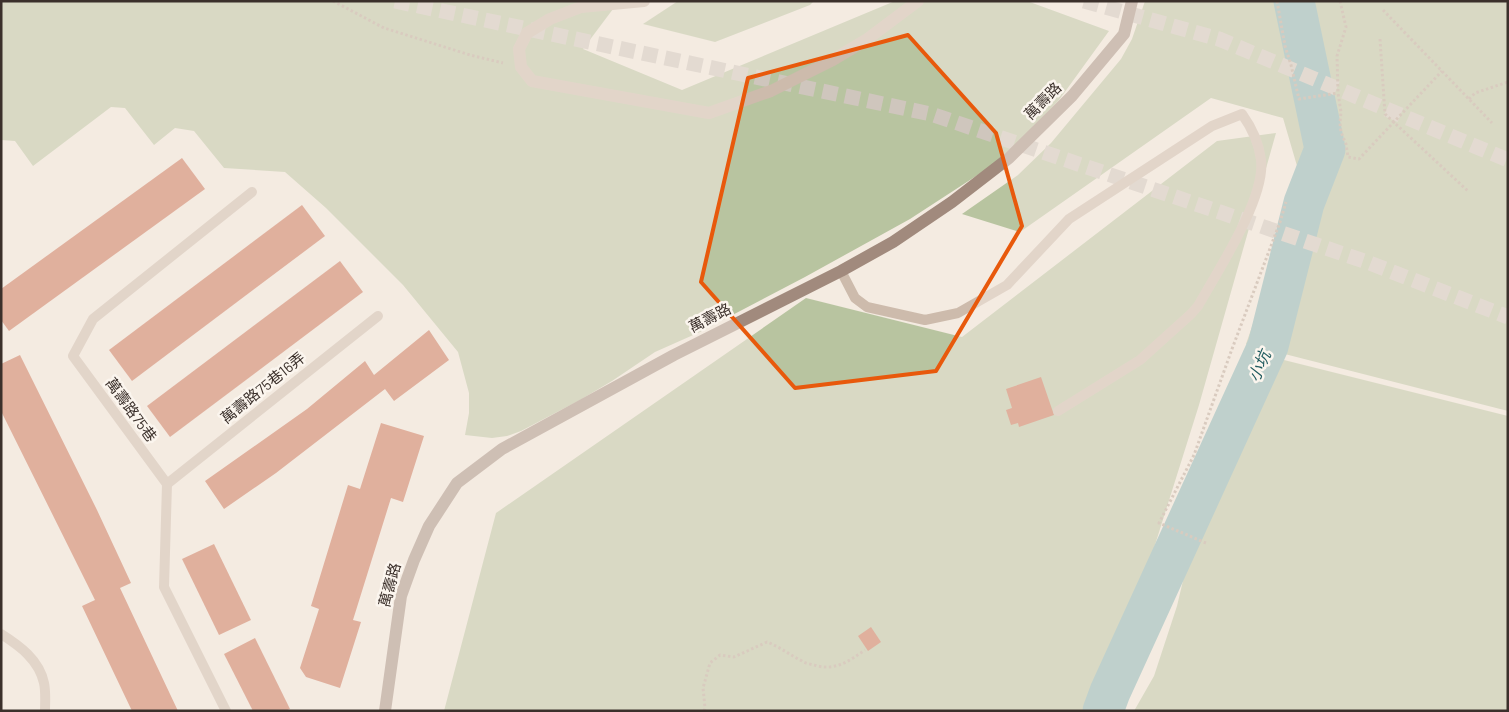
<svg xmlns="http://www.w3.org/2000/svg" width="1509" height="712" font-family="Barlow,'Noto Sans TC',sans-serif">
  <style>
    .green { fill: #b8c4a0 }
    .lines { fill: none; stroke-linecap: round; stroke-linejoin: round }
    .river { stroke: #7fb0b2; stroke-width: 41 }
    .building { fill: #c8694b }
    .highway-tunnel { stroke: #cfc6bd; stroke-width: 15; stroke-dasharray: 15 8; stroke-linecap: butt }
    .path { stroke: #b9a596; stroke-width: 3; stroke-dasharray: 2.5 2.5; stroke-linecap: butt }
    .lane { stroke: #cdbbac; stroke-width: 10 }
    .street { stroke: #cdbbac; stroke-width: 12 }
    .secondary { stroke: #a18a7d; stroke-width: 12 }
    .marked { fill: none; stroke: #e8590c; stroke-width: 4; stroke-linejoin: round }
    .labels { text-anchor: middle; stroke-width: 5; stroke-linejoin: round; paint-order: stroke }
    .street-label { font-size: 15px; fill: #3b302b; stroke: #fbf5ee }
    .water-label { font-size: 16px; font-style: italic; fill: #1f5a5e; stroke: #fbf5ee }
  </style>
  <rect width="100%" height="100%" fill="#f4ebe1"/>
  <g class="green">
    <path d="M1 1H619L583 49 682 90 895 1H1027L1109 31 1059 100 1026 135 990 167 910 219 805 277 700 332 655 352 612 381 580 400 521 431 507 436 492 438 465 435 469 413V393L458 352 403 285 326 208 285 172 224 168 194 131 175 128 154 145 125 108 111 107 33 166 15 141 1 140Z"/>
    <path d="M678 1H814L810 5 715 42 643 24Z"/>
    <path d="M1145 1H1508V411L1246 344 1302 183 1283 118 1211 98 1020 232 962 214 1018 175 1051 143 1121 59 1132 39Z"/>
    <path d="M1276 133 1199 405 1121 653 1096 711H444L496 513 806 298 962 337 1217 141Z"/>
    <path d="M1244 350 1508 416V711H1134L1154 676 1177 606 1199 513Z"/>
  </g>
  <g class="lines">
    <path class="river" d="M1103 711 1110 692 1268 346 1304 203 1325 149 1294 1"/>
  </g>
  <g class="building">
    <path d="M182 158 205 189 9 331 1 320V289Z"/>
    <path d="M302 205 325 236 132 381 109 350Z"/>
    <path d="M340 261 363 292 170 437 147 406Z"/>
    <path d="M429 330 449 360 394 401 385 389 276 473 224 509 205 481 307 409 365 361 374 375Z"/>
    <path d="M20 355 97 510 131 583 120 588 178 711H132L82 606 95 600 1 411V364Z"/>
    <path d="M1041 377 1054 415 1019 427 1018 423 1011 425 1006 410 1012 408 1006 389Z"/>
    <path d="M381 423 424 436 403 502 391 498 353 620 361 622 340 688 306 677 300 668 319 609 311 606 348 485 360 489Z"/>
    <path d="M214 544 251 620 219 635 182 559Z"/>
    <path d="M871 627 881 642 868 651 858 636Z"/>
    <path d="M255 638 290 709 285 711H253L224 654Z"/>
  </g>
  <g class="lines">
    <g class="highway-tunnel">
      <path d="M395 1 931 114 1367 262 1508 317"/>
      <path d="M1084 1 1219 39 1508 160"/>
    </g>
    <g class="path">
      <path d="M333 1 384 28 470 55 503 63"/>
      <path d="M1277 1 1285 46 1291 65 1299 99 1338 93"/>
      <path d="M1340 1 1346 27 1337 56 1338 93 1341 112 1340 123 1341 132 1346 144 1348 157 1359 159 1442 71"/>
      <path d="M1383 10 1492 123"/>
      <path d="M1380 39 1385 114 1469 192"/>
      <path d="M1469 99 1475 93 1508 82"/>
      <path d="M1206 543 1159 523 1194 455 1232 349 1280 222 1286 202"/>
      <path d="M704 711 705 708 703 688 710 663 720 655 734 657 767 642C780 647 790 655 802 661 806 664 812 664 817 666 837 670 849 661 865 650"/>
    </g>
    <g class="lane">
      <path d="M841 271 855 298 867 307 925 320 958 313 1007 285 1069 219 1212 126 1242 114C1252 128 1259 143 1261 160 1266 198 1217 272 1198 306L1191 314 1140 360 1058 411"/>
      <path d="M167 484 378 316"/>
      <path d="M1 634C20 646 39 660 44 683 46 692 45 702 45 711"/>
      <path d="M226 711 164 587 167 484 73 356 93 319 252 192"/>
    </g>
    <path class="street" d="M644 1 581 7 550 19 527 33 519 49 521 67 532 81 709 113 771 91 831 61 866 40 918 1"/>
    <path class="secondary" d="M385 711 401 596 414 560 429 526 457 483 502 449 674 355 841 271 893 242 952 202 1009 158 1072 96 1124 34 1132 1"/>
  </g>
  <path d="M0 0H1509V712H0ZM908 35 996 133 1022 226 936 371 795 388 701 282 748 78Z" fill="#f4ebe1" fill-opacity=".55" fill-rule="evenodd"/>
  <path class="marked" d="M908 35 996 133 1022 226 936 371 795 388 701 282 748 78Z"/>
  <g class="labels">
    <g class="street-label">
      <text transform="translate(1043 101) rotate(-45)" y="5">萬壽路</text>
      <text transform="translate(710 318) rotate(-27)" y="5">萬壽路</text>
      <text transform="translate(263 388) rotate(-39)" y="5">萬壽路75巷16弄</text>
      <text transform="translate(131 410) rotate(54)" y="5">萬壽路75巷</text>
      <text transform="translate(390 585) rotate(-75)" y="5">萬壽路</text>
    </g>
    <g class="water-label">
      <text transform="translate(1259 366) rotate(-66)" y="6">小坑</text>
    </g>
  </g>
  <rect width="1509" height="712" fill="none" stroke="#3b302b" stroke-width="5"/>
</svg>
